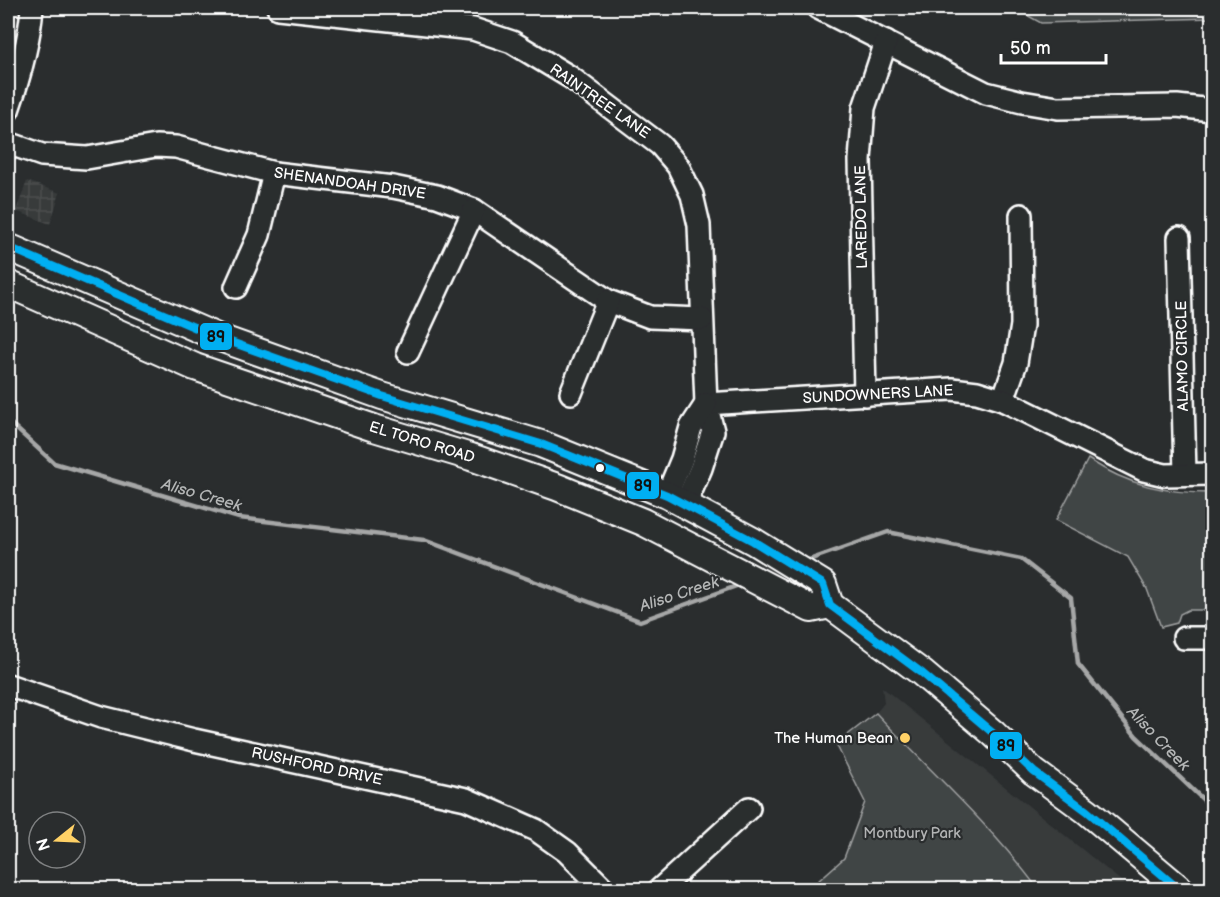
<svg xmlns="http://www.w3.org/2000/svg" width="1220" height="897" font-family="'Balsamiq Sans',sans-serif">
  <style>
    .built { fill: #373a3b }
    .industrial { fill: url(#industrial-grid) }
    .green { fill: #414445; stroke: #a0a2a2; stroke-width: 1.5 }
    .lines { fill: none; stroke-linecap: round; stroke-linejoin: round }
    .stream { stroke: #a6a7a7; stroke-width: 4.5 }
    .minor-casing { stroke: #fff; stroke-width: 26 }
    .major-casing { stroke: #fff; stroke-width: 30 }
    .minor { stroke: #2a2d2e; stroke-width: 21 }
    .major { stroke: #2a2d2e; stroke-width: 26 }
    .bus-1-casing { stroke: #2a2d2e; stroke-width: 12 }
    .bus-1 { stroke: #00aff2; stroke-width: 8 }
    .bus-dot { fill: #fff; stroke: #2a2d2e; stroke-width: 2 }
    .poi-dot { fill: #ffd166; stroke: #2a2d2e; stroke-width: 2 }
    .labels { text-anchor: middle; stroke-width: 4.5; stroke-linejoin: round; paint-order: stroke }
    .street-label { font-size: 15px; fill: #fff; stroke: #2a2d2e }
    .poi-label { font-size: 15px; fill: #fff; stroke: #2a2d2e; text-anchor: end }
    .park-label { font-size: 15px; fill: #b3b4b5; stroke: #2a2d2e }
    .water-label { font-size: 16px; font-style: italic; fill: #b4b6b6; stroke: #2a2d2e }
    .line-badge { stroke: #2a2d2e; stroke-width: 2 }
    .pale-badge-label { font-size: 16px; text-anchor: middle; font-weight: bold; fill: #111 }
  </style>
  <defs>
    <pattern id="industrial-grid" width="8" height="8" patternUnits="userSpaceOnUse" patternTransform="scale(1.5)"><rect width="8" height="8" fill="#373a3b"/><path d="M0 4h8M4 0v8" fill="none" stroke="#4b4e4f"/></pattern>
  </defs>
  <rect width="100%" height="100%" fill="#2a2d2e"/>
  <filter id="ink" filterUnits="userSpaceOnUse"><feTurbulence type="fractalNoise" baseFrequency=".0167" numOctaves="2"/><feDisplacementMap in="SourceGraphic" scale="12" xChannelSelector="R" yChannelSelector="G"/><feConvolveMatrix kernelMatrix="1 2 1 2 8 2 1 2 1" color-interpolation-filters="sRGB"/></filter>
  <g filter="url(#ink)">
    <path class="built" d="M882 687 1131 889H1038L1020 865 992 834 876 713 884 703Z"/>
    <path class="industrial" d="M27 181 60 193 50 224 16 211Z"/>
    <g class="green">
      <path d="M1014 8H1212V18L1041 23Z"/>
      <path d="M1088 459C1129 486 1165 493 1212 493V610H1188L1180 614 1177 623 1161 627 1147 589 1128 557 1056 520Z"/>
      <path d="M876 713C930 771 991 825 1038 889H809L844 858 865 802 836 744Z"/>
    </g>
    <g class="lines">
      <g class="stream">
        <path d="M8 421 54 463 239 518 424 540 640 621 742 584"/>
        <path d="M803 562 888 532 1021 559 1071 598 1078 664 1136 736 1212 808"/>
      </g>
      <g class="minor-casing">
        <g id="minor">
          <path d="M278 8 473 29 512 42 570 77 660 145 678 166 692 195 699 225 706 404 713 431 701 468 685 505"/>
          <path d="M818 8 986 93 1022 102 1058 108 1177 106 1212 110"/>
          <path d="M8 110C20 76 29 44 32 8"/>
          <path d="M8 143 42 155 87 158 156 146 176 147 274 173 393 187 437 196 474 210 608 301 650 317 702 319"/>
          <path d="M1179 238 1185 474"/>
          <path d="M236 287 259 235 274 173"/>
          <path d="M408 352 474 210"/>
          <path d="M571 393 608 301"/>
          <path d="M865 395 860 160 864 108 886 42"/>
          <path d="M1003 400 1016 363 1022 325 1021 215"/>
          <path d="M706 404 952 389 977 392 1003 400 1144 470 1165 475 1212 474"/>
          <path d="M667 495 682 459 691 427 706 404"/>
          <path d="M1184 638H1212"/>
          <path d="M8 685 101 717 194 740 466 799 536 830 567 852 605 890"/>
          <path d="M659 890 749 808"/>
        </g>
      </g>
      <g class="major-casing">
        <g id="major">
          <path d="M8 247 217 337 382 396 541 444 667 495 753 541 823 584 830 605 922 673 994 734 1034 772 1087 811 1181 890"/>
          <path d="M8 284 195 367 374 428 471 457 557 487 643 522 811 609 830 605"/>
        </g>
      </g>
      <use href="#minor" class="minor"/>
      <use href="#major" class="major"/>
      <g class="bus-1-casing">
        <path id="bus-1" d="M8 247 217 337 382 396 541 444 667 495 753 541 823 584 830 605 922 673 994 734 1034 772 1087 811 1180 890"/>
      </g>
      <use href="#bus-1" class="bus-1"/>
    </g>
  </g>
  <circle class="bus-dot" cx="600" cy="468" r="5"/>
  <circle class="poi-dot" cx="905" cy="738" r="6"/>
  <g class="labels">
    <g class="street-label">
      <text transform="translate(600 101) rotate(35)" y="5">RAINTREE LANE</text>
      <text transform="translate(350 183) rotate(8)" y="5">SHENANDOAH DRIVE</text>
      <text transform="translate(861 217) rotate(-91)" y="5">LAREDO LANE</text>
      <text transform="translate(1182 356) rotate(-91)" y="5">ALAMO CIRCLE</text>
      <text transform="translate(878 394) rotate(-3)" y="5">SUNDOWNERS LANE</text>
      <text transform="translate(422 442) rotate(17)" y="5">EL TORO ROAD</text>
      <text transform="translate(317 766) rotate(12)" y="5">RUSHFORD DRIVE</text>
    </g>
    <g class="poi-label">
      <text x="893" y="743">The Human Bean</text>
    </g>
    <g class="park-label">
      <text x="912" y="838">Montbury Park</text>
    </g>
    <g class="water-label">
      <text transform="translate(202 494) rotate(16)" y="6">Aliso Creek</text>
      <text transform="translate(679 593) rotate(-18)" y="6">Aliso Creek</text>
      <text transform="translate(1159 738) rotate(46)" y="6">Aliso Creek</text>
    </g>
  </g>
  <g class="line-badge">
    <rect x="199" y="322" width="34" height="29" rx="6" fill="#00aff2"/>
    <rect x="626" y="471" width="34" height="29" rx="6" fill="#00aff2"/>
    <rect x="989" y="731" width="34" height="29" rx="6" fill="#00aff2"/>
  </g>
  <g class="pale-badge-label">
    <text x="216" y="342">89</text>
    <text x="643" y="491">89</text>
    <text x="1006" y="751">89</text>
  </g>
  <rect width="1220" height="897" fill="none" stroke="#2a2d2e" stroke-width="30"/>
  <rect x="15" y="15" width="1190" height="867" fill="none" stroke="#fff" stroke-width="2" filter="url(#ink)"/>
  <g transform="translate(57 840) rotate(252)"><circle r="28" fill="#2a2d2e" stroke="#7f8182" stroke-width="1.5"/>
  <path d="M0-4.5L10 22L0 15L-10 22Z" fill="#ffd166"/>
  <text y="-9" font-size="16" font-weight="bold" text-anchor="middle" fill="#ffffff">N</text>
  </g>
  <path d="M1001 54v9h105v-9" fill="none" stroke="#ffffff" stroke-width="3"/>
  <text x="1010" y="54" font-size="18" fill="#ffffff" stroke="#2a2d2e" stroke-width="4.5" paint-order="stroke">50 m</text>
</svg>
